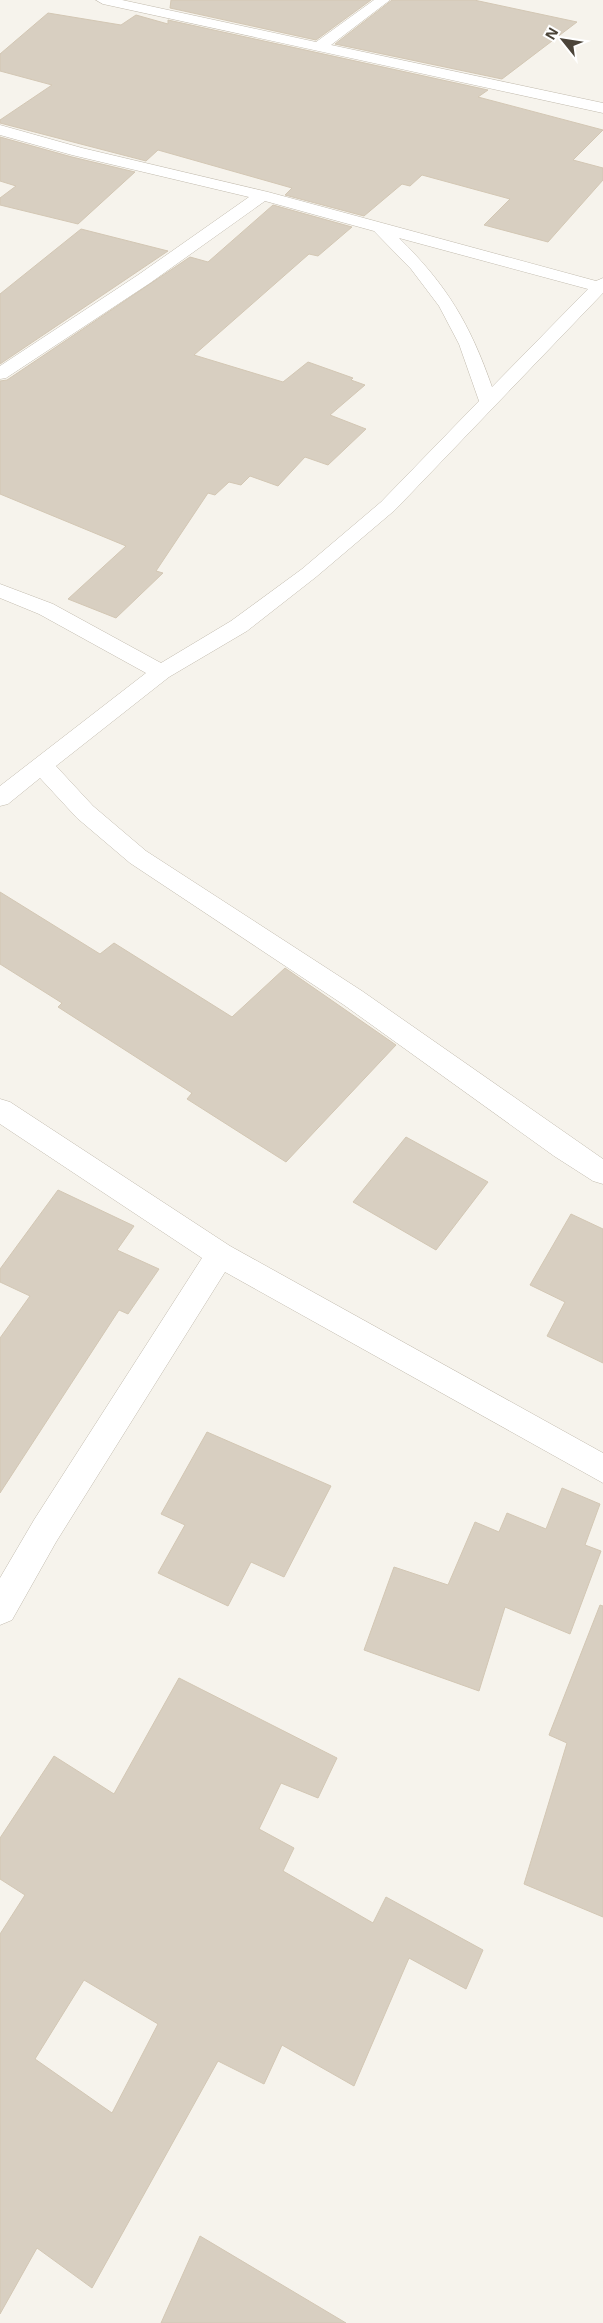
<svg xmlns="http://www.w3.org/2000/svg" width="603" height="2323" font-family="'Noto Sans',sans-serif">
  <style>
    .building { fill: #d8cfc1; stroke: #d3c7b4; fill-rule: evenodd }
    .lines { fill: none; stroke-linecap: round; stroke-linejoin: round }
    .street-casing { stroke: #c2bbae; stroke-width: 1 }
    .street { fill: #fff; fill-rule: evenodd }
  </style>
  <rect width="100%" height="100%" fill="#f6f3ec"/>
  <g class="building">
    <path d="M171 0H371L316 40 170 8Z"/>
    <path d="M392 0H474L577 22 502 79 335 44Z"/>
    <path d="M48 13 121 25 136 15 168 24V20L488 90 478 97 603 130 573 160 603 168V180L548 242 484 225 510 199 422 175 410 186 402 184 364 216 285 195 292 188 158 150 146 161 0 123V120L52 85 0 71V54Z"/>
    <path d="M0 137 72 157 135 172 78 224 0 205V198L16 186 0 181Z"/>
    <path d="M273 205 352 227 318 256 309 254 194 355 283 382 308 362 353 378 351 380 365 385 330 415 366 429 328 465 305 457 278 486 250 476 241 485 229 482 215 495 208 493 156 571 163 573 116 618 68 599 126 546 0 494V381L7 380 190 257 208 262Z"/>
    <path d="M81 229 168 251 0 364V294Z"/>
    <path d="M0 892 100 954 114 943 232 1017 285 968 396 1045 286 1162 187 1099 192 1093 58 1007 62 1003 0 964Z"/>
    <path d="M406 1137 488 1182 436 1250 353 1202Z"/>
    <path d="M58 1190 134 1226 117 1250 159 1269 128 1314 119 1310 0 1493V1338L30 1296 0 1282V1269Z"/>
    <path d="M571 1214 603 1229V1363L547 1336 565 1302 530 1285Z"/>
    <path d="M207 1432 331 1486 284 1577 251 1562 228 1606 158 1573 185 1525 161 1514Z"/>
    <path d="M562 1488 600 1504 585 1545 601 1551 570 1634 505 1607 479 1691 364 1650 394 1567 448 1585 475 1522 499 1532 507 1513 546 1529Z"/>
    <path d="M600 1605 603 1606V1917L524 1884 567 1743 549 1735Z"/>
    <path d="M179 1678 337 1758 318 1798 281 1783 259 1829 294 1848 283 1871 373 1923 386 1897 483 1950 466 1989 409 1958 354 2086 282 2045 264 2084 218 2061 92 2288 37 2248 0 2314V1934L25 1895 0 1879V1838L54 1756 114 1794ZM84 1980 158 2024 112 2113 35 2059Z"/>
    <path d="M200 2236 346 2323H161Z"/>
  </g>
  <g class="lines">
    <g class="street-casing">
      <g id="street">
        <path d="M96 0H122L316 42 374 0H390L331 45 603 103V113L103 4Z"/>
        <path d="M0 125 82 148 268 192 596 281 603 278V293L395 510 316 577 247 631 169 677 56 766 93 806 146 851 362 991 603 1159V1184L593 1181 554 1156 344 1005 130 863 77 818 40 778 8 804 0 806V786L146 673 39 614 0 598V584L53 604 161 663 231 621 302 569 381 502 479 401 459 344 439 306 411 269 374 231 265 201 150 283 6 378 0 379V366L138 275 249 197 72 155 0 135ZM399 238 588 289 492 387C470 324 447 285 399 238Z"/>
        <path d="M0 1099 10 1102 230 1246 603 1453V1483L225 1272 56 1542 12 1620 0 1625V1578L34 1520 202 1258 0 1124Z"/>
      </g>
    </g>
    <use href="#street" class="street"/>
  </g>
  <g transform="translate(563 40) rotate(300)" stroke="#ffffff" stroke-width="4" paint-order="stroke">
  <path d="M0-4L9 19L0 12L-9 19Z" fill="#4b4439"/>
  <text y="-8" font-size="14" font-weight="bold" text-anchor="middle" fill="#4b4439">N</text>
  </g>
</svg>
